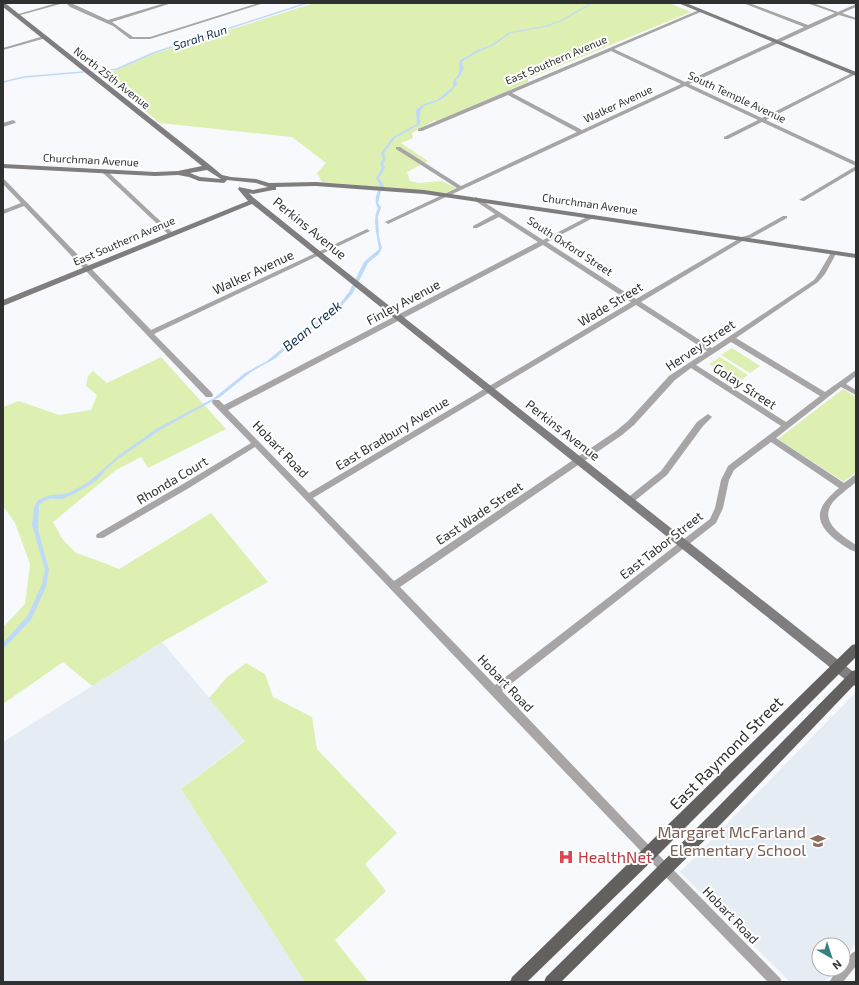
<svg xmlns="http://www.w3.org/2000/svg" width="859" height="985" font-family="'Exo 2',sans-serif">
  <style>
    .built { fill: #e5ecf4 }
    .green { fill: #ddf0b1 }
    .water { fill: #bfd9f9 }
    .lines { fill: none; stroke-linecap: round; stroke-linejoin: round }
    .stream { stroke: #bfd9f9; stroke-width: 1.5 }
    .street { fill: #a7a5a5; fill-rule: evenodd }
    .secondary { fill: #7f7d7d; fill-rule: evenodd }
    .primary { fill: #636160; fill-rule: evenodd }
    .labels { text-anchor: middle; stroke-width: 4; stroke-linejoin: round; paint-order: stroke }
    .far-street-label { font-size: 11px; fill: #2f3030; stroke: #fff }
    .far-water-label { font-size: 12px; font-style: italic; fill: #0d2c4d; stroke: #fff }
    .street-label { font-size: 13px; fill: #2f3030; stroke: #fff }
    .water-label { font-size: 14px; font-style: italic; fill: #0d2c4d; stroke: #fff }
    .near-street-label { font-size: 16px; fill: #2f3030; stroke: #fff }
    .near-education-label { font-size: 16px; fill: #785e54; stroke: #fff; text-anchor: end }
    .near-health-label { font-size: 16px; fill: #be3a42; stroke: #fff; text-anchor: start }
  </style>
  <rect width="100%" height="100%" fill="#f7f9fc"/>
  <g class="built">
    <path d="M162 642 245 740 181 789 305 982H3V742Z"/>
    <path d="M856 692V944L843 960V945H819V969H836L825 982H790L680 872Z"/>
  </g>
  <g class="green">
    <path d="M314 3H669L691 12 528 79V82L437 121 435 120 412 133 413 138 401 143 428 161 407 172 410 181 418 183 442 181 456 188 446 193 322 182 317 173 326 163 292 137 160 123 102 76 150 55Z"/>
    <path d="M732 348 760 366 750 373 721 355Z"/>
    <path d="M161 357 226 429 148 468 141 457 116 470 53 522 63 540 76 553 99 561 119 569 211 513 268 582 162 642 92 686 63 662 3 704V627L25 604 30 564 15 523 3 506V407L19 401 59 415 91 410 97 395 86 386 88 376 93 371 107 383Z"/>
    <path d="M720 357 748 375 738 382 709 364Z"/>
    <path d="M843 389 856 397V472L844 482 778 439Z"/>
    <path d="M246 663 265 674 273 697 312 717 317 749 397 833 365 864 386 891 335 940 368 982H305L181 789 245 741 209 698 227 677Z"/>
  </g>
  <path class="water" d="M591 3H593L564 20 546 27 511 33 494 45 476 53 463 61 462 64 464 68 460 76 456 80 457 84C454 90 444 98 438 101 428 106 421 103 420 115 419 121 418 117 421 121L419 125 395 138 384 153 386 159 383 164 385 168 379 178 384 186 380 194 378 203 381 207 378 217 379 236 382 248 379 254 368 263 353 293 336 312 291 344 276 358 251 372 220 397 160 430 118 459 104 471C101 481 74 494 65 498 53 502 54 493 39 505L38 529 49 570 46 587 31 620 3 649V643L28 615 42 584 45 570 32 525 34 507 38 500 50 495 66 494 84 485 93 478 118 456 156 429 214 398 245 373 267 361 290 342 338 306 349 292 364 262 379 249C377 235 372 220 378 208 373 201 377 193 380 186L376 178 382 168 380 164 383 158 381 153 393 137 417 124 416 111 417 109 424 104 437 100 453 87V81C463 71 458 69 460 60L468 56 475 51 491 45 510 32 545 26 561 20Z"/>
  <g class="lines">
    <g class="stream">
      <path d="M93 72 117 69 153 53 307 3"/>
      <path d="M3 82 24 77 83 72"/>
    </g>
    <g class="street">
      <path d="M57 3H64L17 16 15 15Z"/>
      <path d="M66 3H71L108 20 165 3H172L112 22 133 37H150L258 3H264L150 39H130L113 26 70 7Z"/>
      <path d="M743 3H749L808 25 835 13 807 3H813L838 12 856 4V7L842 13 856 18V20L839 15 689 84 762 118 856 71V74L766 120 856 162V166L762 122 728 139H724V137L758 120 685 86 390 223 388 224 385 222 457 188 396 149V147H400L461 186 577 132 508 95 422 131H418V129L699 10 703 11 614 49 685 82 804 27ZM611 51 681 84 582 130 512 93Z"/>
      <path d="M44 36H46V38L3 50V48Z"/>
      <path d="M13 120 16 122 15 123 3 127V123Z"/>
      <path d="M856 166V170L804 201 799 200Z"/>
      <path d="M103 171H107L173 233V235H169L103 173Z"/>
      <path d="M3 179 5 180 151 330 365 230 367 229 370 231 154 334 212 393 213 395 212 397H206L24 206 3 214V210L21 203 3 184Z"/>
      <path d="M476 197 543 240 591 215H595V217L547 242 636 299 742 237 749 235 783 216H787V218L753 237 746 239 641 302 712 348 814 280 819 273 832 251H836L837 252 825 274 818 282 736 338 825 392 856 370V376L846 384 856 390V395L841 387 776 438 844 483 856 474V482C849 488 839 495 833 502 818 522 842 535 856 545V552C849 550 843 545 837 541 811 521 817 506 839 488L771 442 734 470 729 480 723 508 716 523 502 691 640 836 780 978 782 982H768C595 806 426 625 255 447L189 488 103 538H97L96 536 97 534 183 484 251 443 213 404 212 402 213 400H219L224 405 538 242 499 217 477 228H473V226L495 214 474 200 473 199ZM543 245 631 302 309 493 228 410ZM636 305 707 351 669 376 628 421 616 431 394 581 313 498ZM731 342 820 396 786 422 696 365ZM691 368 781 426 728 466 721 480 715 508 710 519 495 685 400 587 622 435 634 425 675 380Z"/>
      <path d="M708 414 712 417 703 426 667 475 632 503H626L625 501 626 499 661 471 697 422Z"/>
      <path d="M856 951V966L843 982H829L838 969H843V964L852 953Z"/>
    </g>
    <g class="secondary">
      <path d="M3 3H5L210 165 222 175 231 177 256 179 269 183 316 182 424 190 856 254V258L424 194 316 186 276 187V190H273L253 194 249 193 254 198 321 252 856 674V686L852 685 252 204 3 306V300L248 201 238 189 239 187 253 190 268 187 256 183 227 180 224 183 199 181 189 177 178 175 155 176 3 168V164L155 172 178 171 202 166 3 7ZM207 170 221 179 200 177 190 173Z"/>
      <path d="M678 3H686L856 72V76Z"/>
    </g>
    <g class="primary">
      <path d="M856 644V657L655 858 527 982H510L512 977 852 645Z"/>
      <path d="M856 670V683L723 822 561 982H544L546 977 713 812 852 671Z"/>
    </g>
  </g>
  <defs>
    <g id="school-bare" transform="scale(1.2)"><path d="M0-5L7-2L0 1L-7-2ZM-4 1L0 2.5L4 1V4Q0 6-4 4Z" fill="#8d6e63" stroke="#fff" stroke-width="2.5" paint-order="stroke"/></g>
    <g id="hospital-bare" transform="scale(1.2)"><path d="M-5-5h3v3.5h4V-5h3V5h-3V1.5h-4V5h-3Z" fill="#e0444e" stroke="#fff" stroke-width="2.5" paint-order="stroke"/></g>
  </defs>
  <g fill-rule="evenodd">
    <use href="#school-bare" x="818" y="841"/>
    <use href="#hospital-bare" x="566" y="857"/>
  </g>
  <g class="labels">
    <g class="far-street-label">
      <text transform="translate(556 60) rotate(-23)" y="4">East Southern Avenue</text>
      <text transform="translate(112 78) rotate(38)" y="4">North 25th Avenue</text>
      <text transform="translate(737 97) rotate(25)" y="4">South Temple Avenue</text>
      <text transform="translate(618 104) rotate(-25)" y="4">Walker Avenue</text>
      <text transform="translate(91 160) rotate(3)" y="4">Churchman Avenue</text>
      <text transform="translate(590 204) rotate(8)" y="4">Churchman Avenue</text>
      <text transform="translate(124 241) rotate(-23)" y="4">East Southern Avenue</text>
      <text transform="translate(570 246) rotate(33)" y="4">South Oxford Street</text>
    </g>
    <g class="far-water-label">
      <text transform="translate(200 38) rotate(-18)" y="4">Sarah Run</text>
    </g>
    <g class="street-label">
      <text transform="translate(310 228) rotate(39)" y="5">Perkins Avenue</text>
      <text transform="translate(253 272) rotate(-25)" y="5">Walker Avenue</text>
      <text transform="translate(403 302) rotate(-28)" y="5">Finley Avenue</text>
      <text transform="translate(610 304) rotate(-31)" y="5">Wade Street</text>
      <text transform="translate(700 345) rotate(-34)" y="5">Hervey Street</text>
      <text transform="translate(745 386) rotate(33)" y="5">Golay Street</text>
      <text transform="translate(563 430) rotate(38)" y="5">Perkins Avenue</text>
      <text transform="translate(392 433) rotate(-31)" y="5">East Bradbury Avenue</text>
      <text transform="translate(281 449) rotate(46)" y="5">Hobart Road</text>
      <text transform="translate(172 480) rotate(-31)" y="5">Rhonda Court</text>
      <text transform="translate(479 513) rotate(-34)" y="5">East Wade Street</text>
      <text transform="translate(661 545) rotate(-38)" y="5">East Tabor Street</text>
      <text transform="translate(506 683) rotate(46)" y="5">Hobart Road</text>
      <text transform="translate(731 915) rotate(46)" y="5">Hobart Road</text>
    </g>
    <g class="water-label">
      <text transform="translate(312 326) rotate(-39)" y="5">Bean Creek</text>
    </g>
    <g class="near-street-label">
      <text transform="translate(726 753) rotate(-45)" y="6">East Raymond Street</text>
    </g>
    <g class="near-education-label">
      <text x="806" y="838">Margaret McFarland<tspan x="806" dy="18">Elementary School</tspan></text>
    </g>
    <g class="near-health-label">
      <text x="578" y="863">HealthNet</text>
    </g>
  </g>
  <rect width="859" height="985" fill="none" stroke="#2f3030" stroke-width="8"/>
  <g transform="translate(831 957) rotate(141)"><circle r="19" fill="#ffffff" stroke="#acacac"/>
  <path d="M0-3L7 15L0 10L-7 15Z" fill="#378080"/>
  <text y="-6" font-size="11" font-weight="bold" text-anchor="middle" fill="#2f3030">N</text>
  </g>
</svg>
